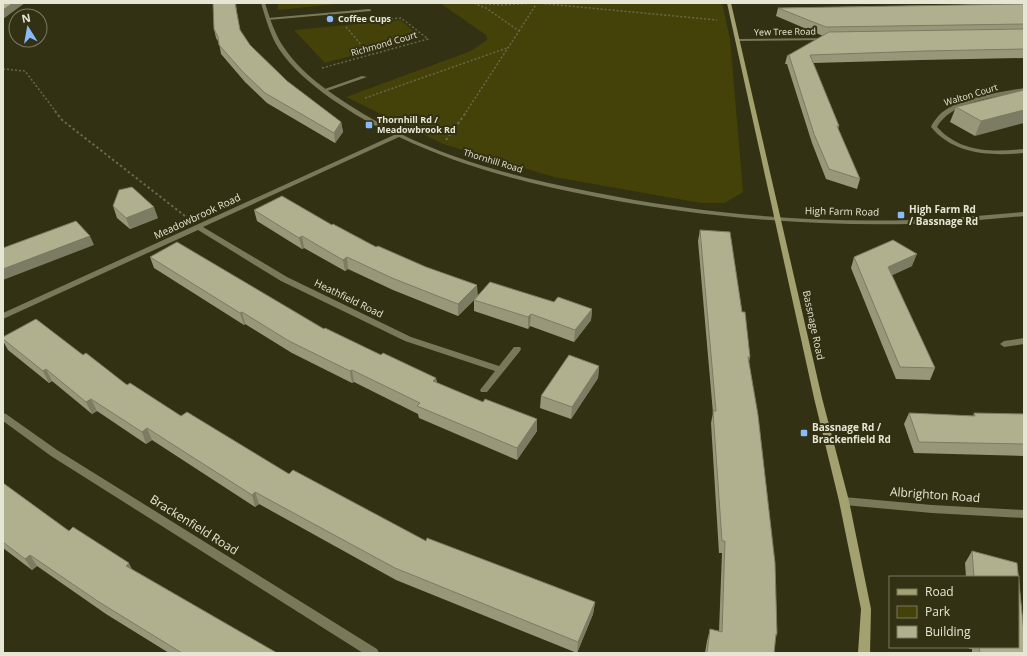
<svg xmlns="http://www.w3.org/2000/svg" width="1027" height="656" font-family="'Open Sans',sans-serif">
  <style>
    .green { fill: #444208 }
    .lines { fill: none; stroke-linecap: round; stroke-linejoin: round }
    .path-far1 { stroke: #69684e; stroke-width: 1.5; stroke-dasharray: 2 2; stroke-linecap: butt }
    .path { stroke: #69684e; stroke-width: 2; stroke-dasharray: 2.5 2.5; stroke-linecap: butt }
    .lane { fill: #797859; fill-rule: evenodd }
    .street { fill: #797859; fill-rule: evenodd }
    .secondary { fill: #a3a16f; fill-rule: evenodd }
    .wall { fill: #98977a }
    .shaded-wall { fill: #7c7b63 }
    .building { fill: #b1b08e; stroke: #7c7b63 }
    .poi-dot { fill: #88bafc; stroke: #323113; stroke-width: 1.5 }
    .labels { text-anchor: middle; stroke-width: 4; stroke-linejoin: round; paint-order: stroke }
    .far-poi-label { font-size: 9px; font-weight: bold; fill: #e6e6d4; stroke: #323113; text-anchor: start }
    .far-street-label { font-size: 9px; fill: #e6e6d4; stroke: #323113 }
    .poi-label { font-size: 10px; font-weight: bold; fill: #e6e6d4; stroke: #323113; text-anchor: start }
    .street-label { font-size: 10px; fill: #e6e6d4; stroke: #323113 }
    .near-street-label { font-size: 12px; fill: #e6e6d4; stroke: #323113 }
  </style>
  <rect width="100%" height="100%" fill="#323113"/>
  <g class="green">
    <path d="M278 3H346L278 10Z"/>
    <path d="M440 3H722L730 39 743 192 725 203H701L554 177 443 144 346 97 471 51 487 40 486 35Z"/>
    <path d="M401 20 420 37 325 63 294 30Z"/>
  </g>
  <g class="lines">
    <g class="path-far1">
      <path d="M473 3 501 5 537 3 717 20"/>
      <path d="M346 27 370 55"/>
      <path d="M519 31 537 3"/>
      <path d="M322 68 428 39 401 18 380 20"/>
      <path d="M3 69 25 71 56 112"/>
      <path d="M365 98 507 48"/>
      <path d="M466 112 519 31 486 8 475 4"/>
    </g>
    <g class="path">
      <path d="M55 111 62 120 185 216"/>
      <path d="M446 140 467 111"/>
    </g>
    <g class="lane">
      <path d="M369 9 371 10V11L268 20 266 19 268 18Z"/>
      <path d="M362 76 367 77 327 91 322 90Z"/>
      <path d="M1024 338V344L1004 347 1000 344 1004 341Z"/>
    </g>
    <g class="street">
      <path d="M261 3H265C270 19 275 35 285 49 302 74 329 92 354 108 426 154 509 176 592 192 697 213 805 223 912 220 949 219 987 215 1024 212V216C986 220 947 223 909 224 804 226 700 217 597 197 529 184 462 167 399 137L203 227 287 277 411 337 499 366 514 347H520L521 349 520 351 487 392H481L480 390 495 371 405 341 281 281 198 230 3 319V313L394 135C356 117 302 84 279 49 270 35 266 19 261 3Z"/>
      <path d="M827 38 829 39V40L739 41 737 40 739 39Z"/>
      <path d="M1024 88V92C998 96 951 101 937 127 961 153 992 152 1024 149V153C991 156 954 155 931 127 932 124 934 121 936 119 949 99 1001 92 1024 88Z"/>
      <path d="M3 413 6 414 57 450 377 649 379 653H363L51 456 3 421Z"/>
      <path d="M844 497 932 505 1024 510V518L932 513 844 505 841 504 839 501 841 498Z"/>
    </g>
    <path class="secondary" d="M727 3H731L822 398 849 501 871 609 870 653H858L861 609 839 501 814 398Z"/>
  </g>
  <g class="wall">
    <path d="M1024 4V58L921 60 813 63 839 126 838 129 860 179 857 189 826 179 812 143 787 64H785L787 56 823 36 776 16 778 8Z"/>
    <path d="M237 14 240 30 250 45 287 81 341 122 343 132 335 143 267 103 245 82 221 54 219 43 216 38 214 29Z"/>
    <path d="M1024 90 975 136 950 122 956 107Z"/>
    <path d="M113 206 158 218 130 229 117 218Z"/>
    <path d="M254 210 332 225 376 247 478 295 554 302 592 309 591 320 574 342 530 326 528 329 474 311V300L458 316 393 290 348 269 345 271 304 248 302 249 257 221Z"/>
    <path d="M700 230 742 312 750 357 749 362 777 634 775 639 774 653H705L707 641 710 629 719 631 722 553H719L711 423 713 413 698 241Z"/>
    <path d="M150 257 324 329 381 355 436 378 437 383 483 402 537 419V431L517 460 419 418 418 414 354 382 352 383 292 353 245 324 244 325 154 268Z"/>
    <path d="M854 257 912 266 892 275 935 368 930 380 896 379 851 268Z"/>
    <path d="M3 337 83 355 127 385 181 416 289 474 426 541 595 602 593 614 577 653 396 580 259 504 255 507 152 440 146 444 97 411 92 414 52 381 49 383 8 350 3 341Z"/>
    <path d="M599 366 598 378 571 419 540 408 541 396Z"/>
    <path d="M909 413 973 416 974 413 1024 414V456L914 453 904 424Z"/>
    <path d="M3 483 69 531 132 569 277 653H169L106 614 37 566 32 570 3 548Z"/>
    <path d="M972 551 1017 563 1024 633V653H972V649H969V647H1018V577H966L965 563Z"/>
  </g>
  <g class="shaded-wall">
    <path d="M13 3H25L3 19V10Z"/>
    <path d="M235 3H236L237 14 235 5Z"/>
    <path d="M1024 110V123L975 136 981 121Z"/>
    <path d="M341 122 343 132 335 143 334 133Z"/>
    <path d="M154 207 158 218 130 229 126 218Z"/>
    <path d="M90 236 94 245 3 280V269Z"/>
    <path d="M302 236 304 248 302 249 299 238Z"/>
    <path d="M917 254 912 266 884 279 888 267Z"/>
    <path d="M347 257 348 269 345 271 343 260Z"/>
    <path d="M477 285 478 296 458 316V304Z"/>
    <path d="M592 309 591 320 574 342 575 330Z"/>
    <path d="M242 312 245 324 244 325 240 313Z"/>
    <path d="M531 314 530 326 528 329V317Z"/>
    <path d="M599 366 598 378 571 419 572 407Z"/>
    <path d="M46 369 52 381 49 383 43 371Z"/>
    <path d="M352 370 354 382 352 383 350 371Z"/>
    <path d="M436 378 437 390 433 381Z"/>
    <path d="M91 399 97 411 92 414 86 402Z"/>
    <path d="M537 419V431L517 460V448Z"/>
    <path d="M147 428 152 440 146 444 142 432Z"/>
    <path d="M255 492 259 504 255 507 252 495Z"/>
    <path d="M30 555 37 566 32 570 25 559Z"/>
    <path d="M129 563 135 575 126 566Z"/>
    <path d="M595 602 593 614 577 653 578 642Z"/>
  </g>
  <g class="building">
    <path d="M3 3H13L3 10Z"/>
    <path d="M213 3H235L240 30 250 45 287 81 341 122 334 133 265 93 243 72 219 45 218 37 214 29Z"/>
    <path d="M1024 4V24L826 27 778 8Z"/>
    <path d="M1024 29V49L924 51 810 55 839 126H837L860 179 829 169 814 134 789 55 787 56 829 32Z"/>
    <path d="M1024 90V110L981 121 956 107Z"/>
    <path d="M132 187 154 207 126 218 113 206 119 190Z"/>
    <path d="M282 196 332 225 333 224 376 247 378 246 426 267 477 285 458 304 392 278 347 257 343 260 302 236 299 238 254 210Z"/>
    <path d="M76 221 90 236 3 269V248Z"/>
    <path d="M700 230 730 232 742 312H745L750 357H748L758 415 775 563 777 634H776L774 653H707L710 629 722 632 725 541H722L713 411H716Z"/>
    <path d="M893 240 917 254 888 267 935 368 900 367 854 257Z"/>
    <path d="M177 242 324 329 325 328 381 355 383 353 436 378 433 381 483 402 485 399 537 419 517 448 417 406 420 403 352 370 350 371 289 341 242 312 240 313 150 257Z"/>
    <path d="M490 282 554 302 558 297 592 309 575 330 531 314 528 317 474 300Z"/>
    <path d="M36 319 83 355 86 353 127 385 130 383 181 416 187 412 289 474 293 470 426 541 427 538 595 602 578 642 395 568 255 492 252 495 147 428 142 432 91 399 86 402 46 369 43 371 3 339V337Z"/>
    <path d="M569 355 599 366 572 407 541 396Z"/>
    <path d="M909 413 975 416 974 413 1024 414V444L919 442Z"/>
    <path d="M3 483 69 531 73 527 129 563 126 566 277 653H182L99 602 30 555 25 559 3 542Z"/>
    <path d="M972 551 1017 563 1024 633V653H980L979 647H1018V577H974Z"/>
  </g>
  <g class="poi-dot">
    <circle cx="330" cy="19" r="4"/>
    <rect x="365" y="121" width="8" height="8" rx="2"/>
    <rect x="897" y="211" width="8" height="8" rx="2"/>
    <rect x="800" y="429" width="8" height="8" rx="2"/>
  </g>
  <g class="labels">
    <g class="far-poi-label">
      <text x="338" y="22">Coffee Cups</text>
      <text x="377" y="123">Thornhill Rd /<tspan x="377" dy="10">Meadowbrook Rd</tspan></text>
    </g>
    <g class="far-street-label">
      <text transform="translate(785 32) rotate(-1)" y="3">Yew Tree Road</text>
      <text transform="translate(384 44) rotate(-16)" y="3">Richmond Court</text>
      <text transform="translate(971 95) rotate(-17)" y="3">Walton Court</text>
      <text transform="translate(493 161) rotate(17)" y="3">Thornhill Road</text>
    </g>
    <g class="poi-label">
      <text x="909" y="213">High Farm Rd<tspan x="909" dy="12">/ Bassnage Rd</tspan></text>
      <text x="812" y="431">Bassnage Rd /<tspan x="812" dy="12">Brackenfield Rd</tspan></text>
    </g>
    <g class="street-label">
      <text transform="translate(842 211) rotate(1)" y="4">High Farm Road</text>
      <text transform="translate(197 216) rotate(-25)" y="4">Meadowbrook Road</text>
      <text transform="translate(349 298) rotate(26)" y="4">Heathfield Road</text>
      <text transform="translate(814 325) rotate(78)" y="4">Bassnage Road</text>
    </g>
    <g class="near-street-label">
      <text transform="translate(935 495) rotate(4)" y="4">Albrighton Road</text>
      <text transform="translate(194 525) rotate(32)" y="4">Brackenfield Road</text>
    </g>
  </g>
  <rect width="1027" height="656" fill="none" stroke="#e6e6d4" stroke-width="8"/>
  <rect x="889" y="576" width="130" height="72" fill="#323113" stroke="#7a7960"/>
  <rect x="897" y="589" width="20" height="6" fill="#a3a16f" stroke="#7a7960"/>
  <text x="925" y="596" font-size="12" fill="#e6e6d4">Road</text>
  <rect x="897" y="606" width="20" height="12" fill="#444208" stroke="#7a7960"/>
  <text x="925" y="616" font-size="12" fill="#e6e6d4">Park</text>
  <rect x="897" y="626" width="20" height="12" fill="#b1b08e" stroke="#7a7960"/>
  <text x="925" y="636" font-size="12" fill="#e6e6d4">Building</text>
  <g transform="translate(28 28) rotate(349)"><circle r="19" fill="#323113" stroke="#7a7960"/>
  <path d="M0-3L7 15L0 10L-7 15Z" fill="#88bafc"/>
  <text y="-6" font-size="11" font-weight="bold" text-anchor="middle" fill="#e6e6d4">N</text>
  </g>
</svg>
